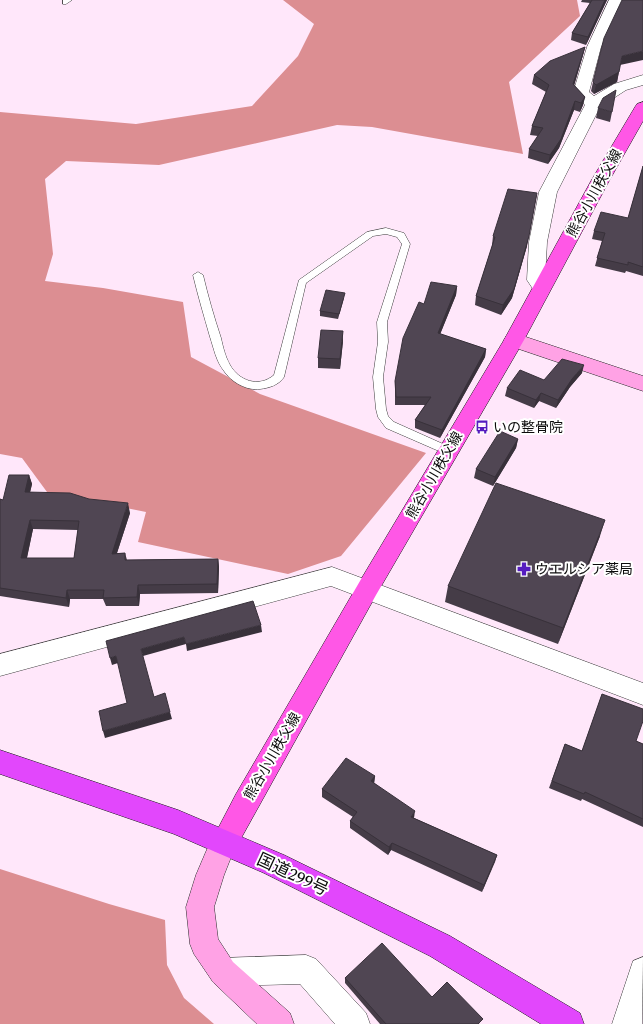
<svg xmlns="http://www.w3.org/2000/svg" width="643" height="1024" font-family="Spectral,'Noto Sans JP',serif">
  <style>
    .forest { fill: #dc8e92 }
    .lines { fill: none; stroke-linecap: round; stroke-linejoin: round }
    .lane-casing { stroke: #3d3d3d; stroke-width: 1 }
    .street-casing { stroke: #3d3d3d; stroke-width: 1 }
    .secondary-casing { stroke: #2c2c2c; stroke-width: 1 }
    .primary-casing { stroke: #1b1b1b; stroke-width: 1 }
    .highway-casing { stroke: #1b1b1b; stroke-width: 1 }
    .lane { fill: #fff; fill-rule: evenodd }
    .street { fill: #fff; fill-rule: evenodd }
    .secondary { fill: #ffa2e5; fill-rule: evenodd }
    .primary { fill: #ff57e6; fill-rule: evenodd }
    .highway { fill: #e247fc; fill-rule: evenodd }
    .wall { fill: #453c47; fill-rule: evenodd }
    .shaded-wall { fill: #38313a }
    .building { fill: #504653; stroke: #38313a; fill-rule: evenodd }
    .labels { text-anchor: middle; stroke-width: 4; stroke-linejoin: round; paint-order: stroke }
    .street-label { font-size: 14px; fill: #0a0a0a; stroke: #fff }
    .poi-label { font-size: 14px; fill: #0a0a0a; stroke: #fff; text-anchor: start }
    .near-street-label { font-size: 17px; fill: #0a0a0a; stroke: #fff }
  </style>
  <rect width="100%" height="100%" fill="#ffe7fa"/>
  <g class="forest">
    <path d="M283 0H577L580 16 509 82 523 154 372 127 337 125 159 165 66 161 45 179 53 254 45 281 103 288 183 302 191 357 260 394 426 453 341 556 288 574 138 542 146 512 47 492 22 458 0 454V112L136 124 252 106 298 56 314 24Z"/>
    <path d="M0 869 109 904 165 920 167 965 184 998 214 1024H0Z"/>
  </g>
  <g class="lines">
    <g class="lane-casing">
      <g id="lane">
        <path d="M63 0H72L66 4H63Z"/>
        <path d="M386 228 404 233 410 244 387 322 388 342 383 377 386 409 388 416 394 422 452 448 453 451 452 454 448 455 386 428 378 417 376 409 373 377 378 342 377 322 402 244 397 237 386 234 373 236 306 283 284 377C279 385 269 388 260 389 247 391 231 382 224 371 216 361 214 349 210 337 204 316 198 296 193 275L198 272 203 275C208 296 214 317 221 338 223 347 225 356 230 365 239 381 259 388 274 375L299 280 367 232Z"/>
      </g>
    </g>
    <g class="street-casing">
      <g id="street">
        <path d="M609 0H623L601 47 589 92 594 96 614 84 643 75V85L626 90 600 107 557 192 547 242 545 279 551 288 549 292 542 294 535 292 527 280 529 242 539 192 585 105 573 93 587 47Z"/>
        <path d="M332 567 643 683V705L331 586 0 676V654Z"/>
        <path d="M306 955 316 959 366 1013 370 1024H335L300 984 223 986 213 982 209 972 213 962 223 958Z"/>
        <path d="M643 957 642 1024H612L633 961Z"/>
      </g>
    </g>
    <g class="secondary-casing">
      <g id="secondary">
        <path d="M514 333 643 376V391L507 345 504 340 507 335Z"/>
        <path d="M224 829 234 833 237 842 224 875 214 907 218 939 233 962 290 1013 294 1024H257L213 982 194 954 190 944 186 907 196 875 214 833Z"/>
      </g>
    </g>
    <g class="primary-casing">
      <path id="primary" d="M643 102V121L609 181 524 340 376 595 234 851 224 855 214 851 211 842 236 794 360 581 504 340 591 181 635 107 637 104Z"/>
    </g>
    <g class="highway-casing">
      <path id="highway" d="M0 750 178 810 284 855 450 936 580 1013 584 1024H541L430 956 264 873 174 834 0 774Z"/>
    </g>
    <use href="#lane" class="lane"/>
    <use href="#street" class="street"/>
    <use href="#secondary" class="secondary"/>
    <use href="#primary" class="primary"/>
    <use href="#highway" class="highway"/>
  </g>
  <g class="wall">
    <path d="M582 0H607L586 45 571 40 572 33 590 3 581 2Z"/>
    <path d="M585 47 583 55 574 85 585 97 583 105 580 112 574 110 559 148 548 164 528 158 529 149 538 136 530 135 532 126 546 92 532 84 534 75Z"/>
    <path d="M620 65 617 82 594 94 591 91 593 82Z"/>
    <path d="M598 108 612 112 610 122 596 118Z"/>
    <path d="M643 166V276L626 271 625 273 595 266 602 241 592 239 594 231 628 218Z"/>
    <path d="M493 236 527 246 512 298 501 315 475 305 476 296 492 246V245Z"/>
    <path d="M457 286 456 295 440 334 486 349 485 357 440 438 415 428V420L425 405H395V381Z"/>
    <path d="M344 298 338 319 320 316V311Z"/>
    <path d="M343 341 340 369 318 368V358Z"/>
    <path d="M582 373 570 387 556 408 539 401 534 408 505 396 507 388 544 380Z"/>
    <path d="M518 439 516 448 493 486 474 478 476 469Z"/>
    <path d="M29 475 32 484 30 492 130 513 117 553H125L127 560 218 559 219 567 218 593 140 594 139 606H106L103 599H70L69 607 0 596V499L3 500ZM33 529 78 530 74 558H27Z"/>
    <path d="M600 536 558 644 445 602 448 586Z"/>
    <path d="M602 694 636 741 643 744V827L582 799 581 801 549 788 565 744 582 751Z"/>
    <path d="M375 776 374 783 414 818 497 855 482 892 391 850 388 855 350 828V821L353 817 322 797V789Z"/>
    <path d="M345 978 480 1024H380L345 983Z"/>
  </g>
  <g class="shaded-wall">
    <path d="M605 0H607L586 45 588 37Z"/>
    <path d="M585 47 583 55 572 93 573 84Z"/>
    <path d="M643 51V60L620 65 622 56Z"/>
    <path d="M619 72 617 82 594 94 596 85Z"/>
    <path d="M585 97 583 105 580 112 581 103Z"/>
    <path d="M575 101 574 110 559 148 548 164 550 155Z"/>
    <path d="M537 193 527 246 512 298 501 315 503 305Z"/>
    <path d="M457 286 456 295 437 342 438 333Z"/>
    <path d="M343 331V341L340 369V359Z"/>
    <path d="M486 349 485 357 440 438 442 430Z"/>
    <path d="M584 365 582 373 570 387 556 408 558 400 572 379Z"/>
    <path d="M541 393 539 401 534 408 536 400Z"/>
    <path d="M518 439 516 448 493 486 495 477Z"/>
    <path d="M29 475 32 484 28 501 25 492Z"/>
    <path d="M128 503 130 513 114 562 112 554Z"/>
    <path d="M30 520 33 529 25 566 21 558Z"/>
    <path d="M605 520 600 536 558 644 563 628Z"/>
    <path d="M218 559 219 567 218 593 217 584Z"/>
    <path d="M138 585 140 594 139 606 137 597Z"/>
    <path d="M67 590 70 599 69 607 66 598Z"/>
    <path d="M261 625 262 632 187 651 186 644Z"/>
    <path d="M184 637 186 644 143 656 141 649Z"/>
    <path d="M116 656 118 663 112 665 110 658Z"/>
    <path d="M170 712 172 719 105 738 103 731Z"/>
    <path d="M375 776 374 784 371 781Z"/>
    <path d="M415 811 414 818 411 817Z"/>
    <path d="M392 843 391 850 388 855 389 847Z"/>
    <path d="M497 855 495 862 482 892 484 885Z"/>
  </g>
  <g class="building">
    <path d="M592 0H605L588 37 572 33Z"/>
    <path d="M622 0H643V51L622 56 619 72 596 85 593 82 604 38Z"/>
    <path d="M585 47 573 84 585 97 581 103 575 101 561 139 550 155 529 149 543 128 532 126 549 85 534 75 550 61Z"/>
    <path d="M616 90 612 112 598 108 603 98Z"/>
    <path d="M643 166V267L628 262V265L597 258 605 233 594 231 601 212 628 218Z"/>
    <path d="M508 189 537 193 529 236 514 289 503 305 476 296 495 237 493 236Z"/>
    <path d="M431 282 457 286 438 333 486 349 442 430 415 420 431 397H396L395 381 403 338 419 302 424 304Z"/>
    <path d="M326 290 345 293 339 314 320 311Z"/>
    <path d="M321 330 343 331 340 359 318 358Z"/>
    <path d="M562 359 584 365 572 379 558 400 541 393 536 400 507 388 520 370 544 380Z"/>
    <path d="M500 431 518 439 495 477 476 469Z"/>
    <path d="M9 475H29L25 492 70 493 89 499 128 503 112 554 125 553V560L218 559 217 584 138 585 137 597 103 598 104 590H67L66 598 0 588V499L3 500ZM30 520 79 521 74 558H21Z"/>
    <path d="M496 483 605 520 563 628 448 586Z"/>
    <path d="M253 601 261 625 186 644 184 637 141 649 154 697 165 693 170 712 103 731 99 711 127 703 116 656 110 658 106 641Z"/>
    <path d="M602 694 643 709V721L636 741 643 744V819L585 792 584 794 552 781 565 744 582 751Z"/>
    <path d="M346 758 375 776 371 781 415 811 411 817 497 855 484 885 392 843 389 847 350 821 357 812 322 789Z"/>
    <path d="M382 943 432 997 447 982 483 1019 478 1024H386L345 978Z"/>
  </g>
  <defs>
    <g id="bus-bare" transform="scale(1.08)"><path d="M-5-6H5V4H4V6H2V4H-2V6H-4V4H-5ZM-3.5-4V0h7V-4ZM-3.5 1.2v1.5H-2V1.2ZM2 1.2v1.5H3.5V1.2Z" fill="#551cbf" stroke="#fff" stroke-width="2.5" paint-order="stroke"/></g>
    <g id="pharmacy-bare" transform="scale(1.08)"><path d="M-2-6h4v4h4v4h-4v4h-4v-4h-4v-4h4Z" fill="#551cbf" stroke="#fff" stroke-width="2.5" paint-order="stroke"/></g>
  </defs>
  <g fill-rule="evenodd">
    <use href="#bus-bare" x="482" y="427"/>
    <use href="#pharmacy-bare" x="524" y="569"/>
  </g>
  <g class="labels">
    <g class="street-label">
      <text transform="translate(594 193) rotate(-61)" y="5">熊谷小川秩父線</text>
      <text transform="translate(434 475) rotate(-60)" y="5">熊谷小川秩父線</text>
      <text transform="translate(272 756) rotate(-60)" y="5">熊谷小川秩父線</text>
    </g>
    <g class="poi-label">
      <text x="493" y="432">いの整骨院</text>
      <text x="535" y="574">ウエルシア薬局</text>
    </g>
    <g class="near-street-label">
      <text transform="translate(293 874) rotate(25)" y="6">国道299号</text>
    </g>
  </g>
</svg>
